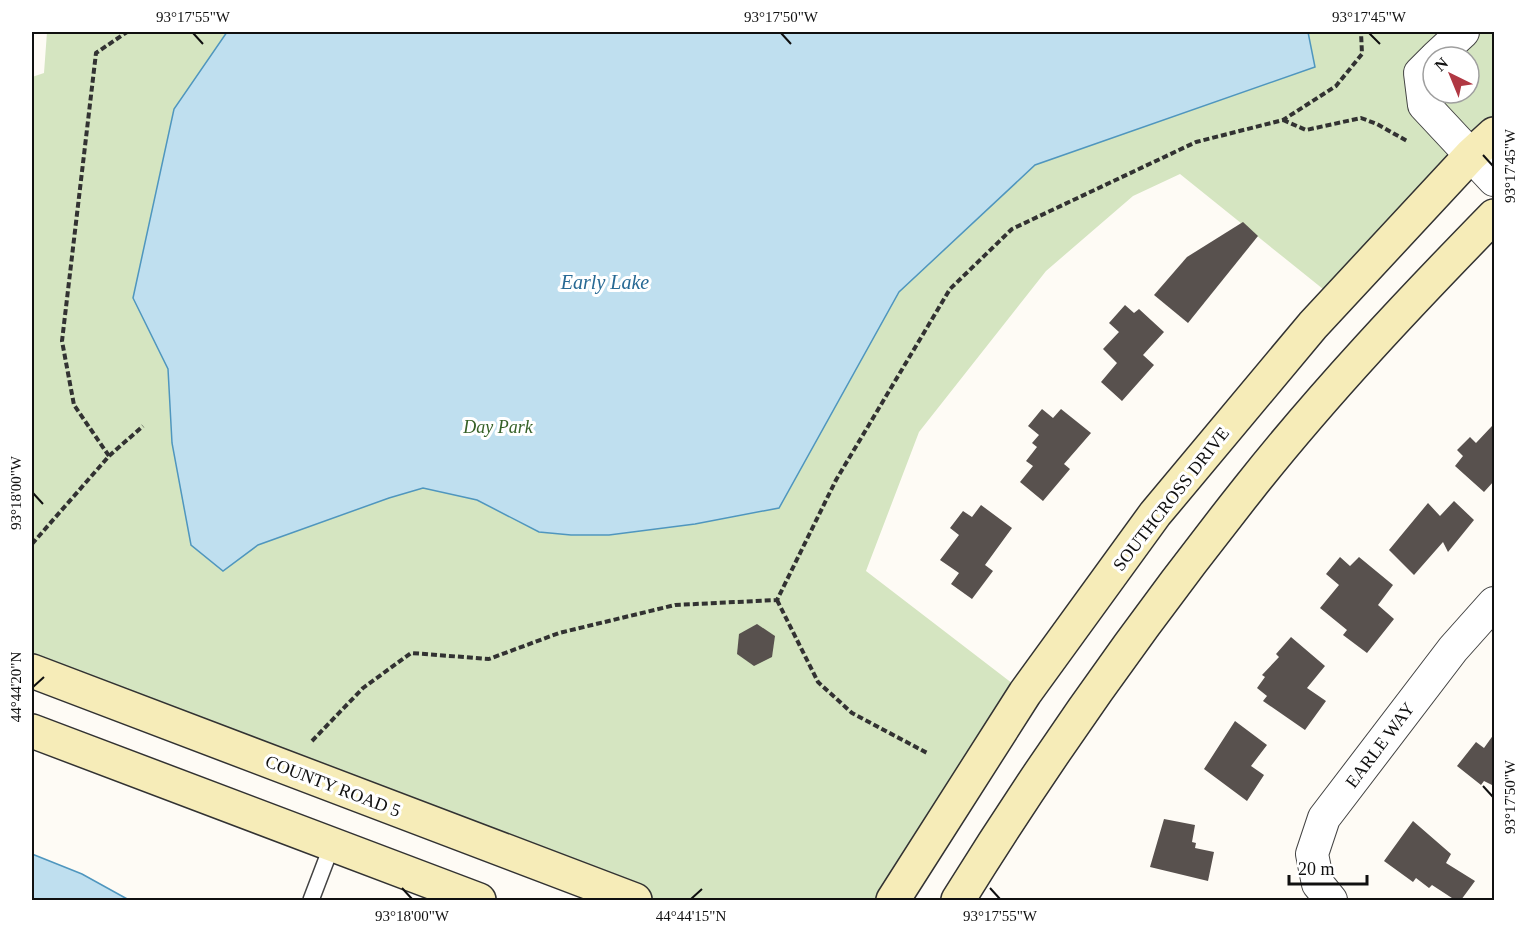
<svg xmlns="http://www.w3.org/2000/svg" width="1526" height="932" font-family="'Times New Roman',serif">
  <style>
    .green { fill: #d5e5c1; fill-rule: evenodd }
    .water { fill: #bfdfef; stroke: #4f96be; stroke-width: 1.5 }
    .building { fill: #58514e }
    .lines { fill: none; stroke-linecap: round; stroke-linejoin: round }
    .lane-casing { stroke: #434343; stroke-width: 18 }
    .street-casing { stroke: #434343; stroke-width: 34 }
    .secondary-casing { stroke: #323232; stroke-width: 36 }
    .path { stroke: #323232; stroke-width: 4; stroke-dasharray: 6 3; stroke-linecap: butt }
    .lane { stroke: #fff; stroke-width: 15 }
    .street { stroke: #fff; stroke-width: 32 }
    .secondary { stroke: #f6ecb8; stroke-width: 33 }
    .ticks { fill: none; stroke: #101010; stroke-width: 2 }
    .labels { text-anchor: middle; stroke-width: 6; stroke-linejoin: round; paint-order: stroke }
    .park-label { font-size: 18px; font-style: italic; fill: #366127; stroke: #fff }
    .street-label { font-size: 18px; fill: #101010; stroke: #fff }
    .water-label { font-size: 20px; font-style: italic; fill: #276994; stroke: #fff }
    .neatline { fill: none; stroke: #101010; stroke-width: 2 }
    .ticks-label { font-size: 15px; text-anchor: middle; fill: #101010 }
  </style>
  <rect width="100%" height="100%" fill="#fefbf5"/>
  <path class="green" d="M47 32H1491L1494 34V116L1323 289 1180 174 1133 196 1046 271 919 432 866 571 1025 693 893 900H635L32 671V77L44 73ZM1433 57H1469V93H1433Z"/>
  <g class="water">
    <path d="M227 32H1308L1315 67 1035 165 899 292 779 508 695 524 609 535H571L539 532 477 500 423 488 389 498 258 545 223 571 191 545 172 443 168 369 133 298 174 109Z"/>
    <path d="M32 854 82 874 129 900H32Z"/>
  </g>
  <g class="building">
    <path d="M1243 222 1258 236 1188 323 1154 295 1187 257Z"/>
    <path d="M1125 305 1134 313 1139 309 1164 332 1143 355 1154 365 1122 401 1101 382 1117 363 1103 349 1119 332 1109 323Z"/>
    <path d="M1042 409 1053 418 1061 409 1091 433 1064 464 1070 469 1043 501 1020 482 1033 466 1026 461 1037 447 1032 443 1039 435 1028 426Z"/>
    <path d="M1492 426 1494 428V481L1484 492 1455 466 1463 456 1457 450 1470 437 1476 443Z"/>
    <path d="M1454 501 1474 520 1448 552 1443 542 1414 575 1389 550 1428 503 1440 516Z"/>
    <path d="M981 505 1012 528 985 565 993 571 972 599 951 584 959 573 940 560 959 535 950 528 963 511 972 517Z"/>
    <path d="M1340 557 1350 566 1359 557 1393 585 1378 605 1394 619 1367 653 1343 635 1347 630 1320 608 1339 585 1326 574Z"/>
    <path d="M757 624 775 636 772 657 754 666 737 654 739 634Z"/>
    <path d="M1291 637 1325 666 1307 688 1326 701 1305 730 1263 701 1267 696 1257 688 1265 677 1262 675 1279 657 1276 654Z"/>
    <path d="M1235 721 1267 745 1251 766 1264 775 1247 801 1204 769Z"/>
    <path d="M1494 734V786L1484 781 1481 785 1457 766 1476 742 1484 748Z"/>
    <path d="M1164 819 1195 825 1192 842 1196 843 1195 848 1214 852 1208 881 1150 867Z"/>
    <path d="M1413 821 1451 854 1446 863 1475 881 1461 900H1455L1432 885 1429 888 1416 878 1413 882 1384 861Z"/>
  </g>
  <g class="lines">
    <g class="lane-casing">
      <path id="lane" d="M311 900 332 845"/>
    </g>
    <g class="street-casing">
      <g id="street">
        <path d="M1436 57 1463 32"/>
        <path d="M1433 60 1420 73 1424 105 1494 180"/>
        <path d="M1331 900 1318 884 1312 854 1324 818 1453 649 1494 603"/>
      </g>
    </g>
    <g class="secondary-casing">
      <g id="secondary">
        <path d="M32 671 635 900"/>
        <path d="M32 731 479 900"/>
        <path d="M893 900 1025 693 1155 514 1313 325 1471 155 1494 134"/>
        <path d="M958 900C1046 758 1144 620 1248 489 1323 394 1410 302 1494 216"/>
      </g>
    </g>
    <g class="path">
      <path d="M1283 120 1306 130 1361 118 1377 124 1407 141"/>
      <path d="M109 456 143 426"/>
      <path d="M32 544 109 456 74 405 62 341 96 53 127 32"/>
      <path d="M777 600 818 682 852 713 929 754"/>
      <path d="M312 741 363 688 411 653 489 659 559 633 675 605 777 600 836 480 950 289 1012 229 1196 142 1283 120 1336 86 1362 54 1361 32"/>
    </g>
    <use href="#lane" class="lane"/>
    <use href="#street" class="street"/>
    <use href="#secondary" class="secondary"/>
  </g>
  <path class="ticks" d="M193 33 203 44M781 33 791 44M1369 33 1380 44M1483 155 1493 166M33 493 43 504M33 687 44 677M1483 786 1493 797M402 888 412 899M990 888 1000 899M691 899 702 889"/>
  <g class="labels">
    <g class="park-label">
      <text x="498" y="433">Day Park</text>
    </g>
    <g class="street-label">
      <text transform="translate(1171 499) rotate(-52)" y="6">SOUTHCROSS DRIVE</text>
      <text transform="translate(1380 745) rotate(-53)" y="6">EARLE WAY</text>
      <text transform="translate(333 786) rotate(21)" y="6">COUNTY ROAD 5</text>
    </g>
    <g class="water-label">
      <text x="605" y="289">Early Lake</text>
    </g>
  </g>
  <rect width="1526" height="932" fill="none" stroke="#ffffff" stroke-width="66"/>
  <g transform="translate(1451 75) rotate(317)"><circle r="28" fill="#ffffff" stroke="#9f9f9f" stroke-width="1.5"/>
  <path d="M0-4.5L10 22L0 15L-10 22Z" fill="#b03843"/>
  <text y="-9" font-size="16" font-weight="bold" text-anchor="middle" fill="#101010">N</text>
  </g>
  <path d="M1289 875v9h78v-9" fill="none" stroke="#101010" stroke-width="3"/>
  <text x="1298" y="875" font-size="18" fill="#101010" stroke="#ffffff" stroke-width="4.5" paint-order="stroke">20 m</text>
  <rect x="33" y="33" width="1460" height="866" class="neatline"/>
  <g class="ticks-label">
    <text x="193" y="22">93°17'55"W</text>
    <text x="781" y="22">93°17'50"W</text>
    <text x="1369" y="22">93°17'45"W</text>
    <text transform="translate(1510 166) rotate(-90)" y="5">93°17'45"W</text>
    <text transform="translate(16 493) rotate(-90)" y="5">93°18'00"W</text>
    <text transform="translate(16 687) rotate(-90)" y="5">44°44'20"N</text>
    <text transform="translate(1510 797) rotate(-90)" y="5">93°17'50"W</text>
    <text x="412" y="921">93°18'00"W</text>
    <text x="691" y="921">44°44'15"N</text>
    <text x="1000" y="921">93°17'55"W</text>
  </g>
</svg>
